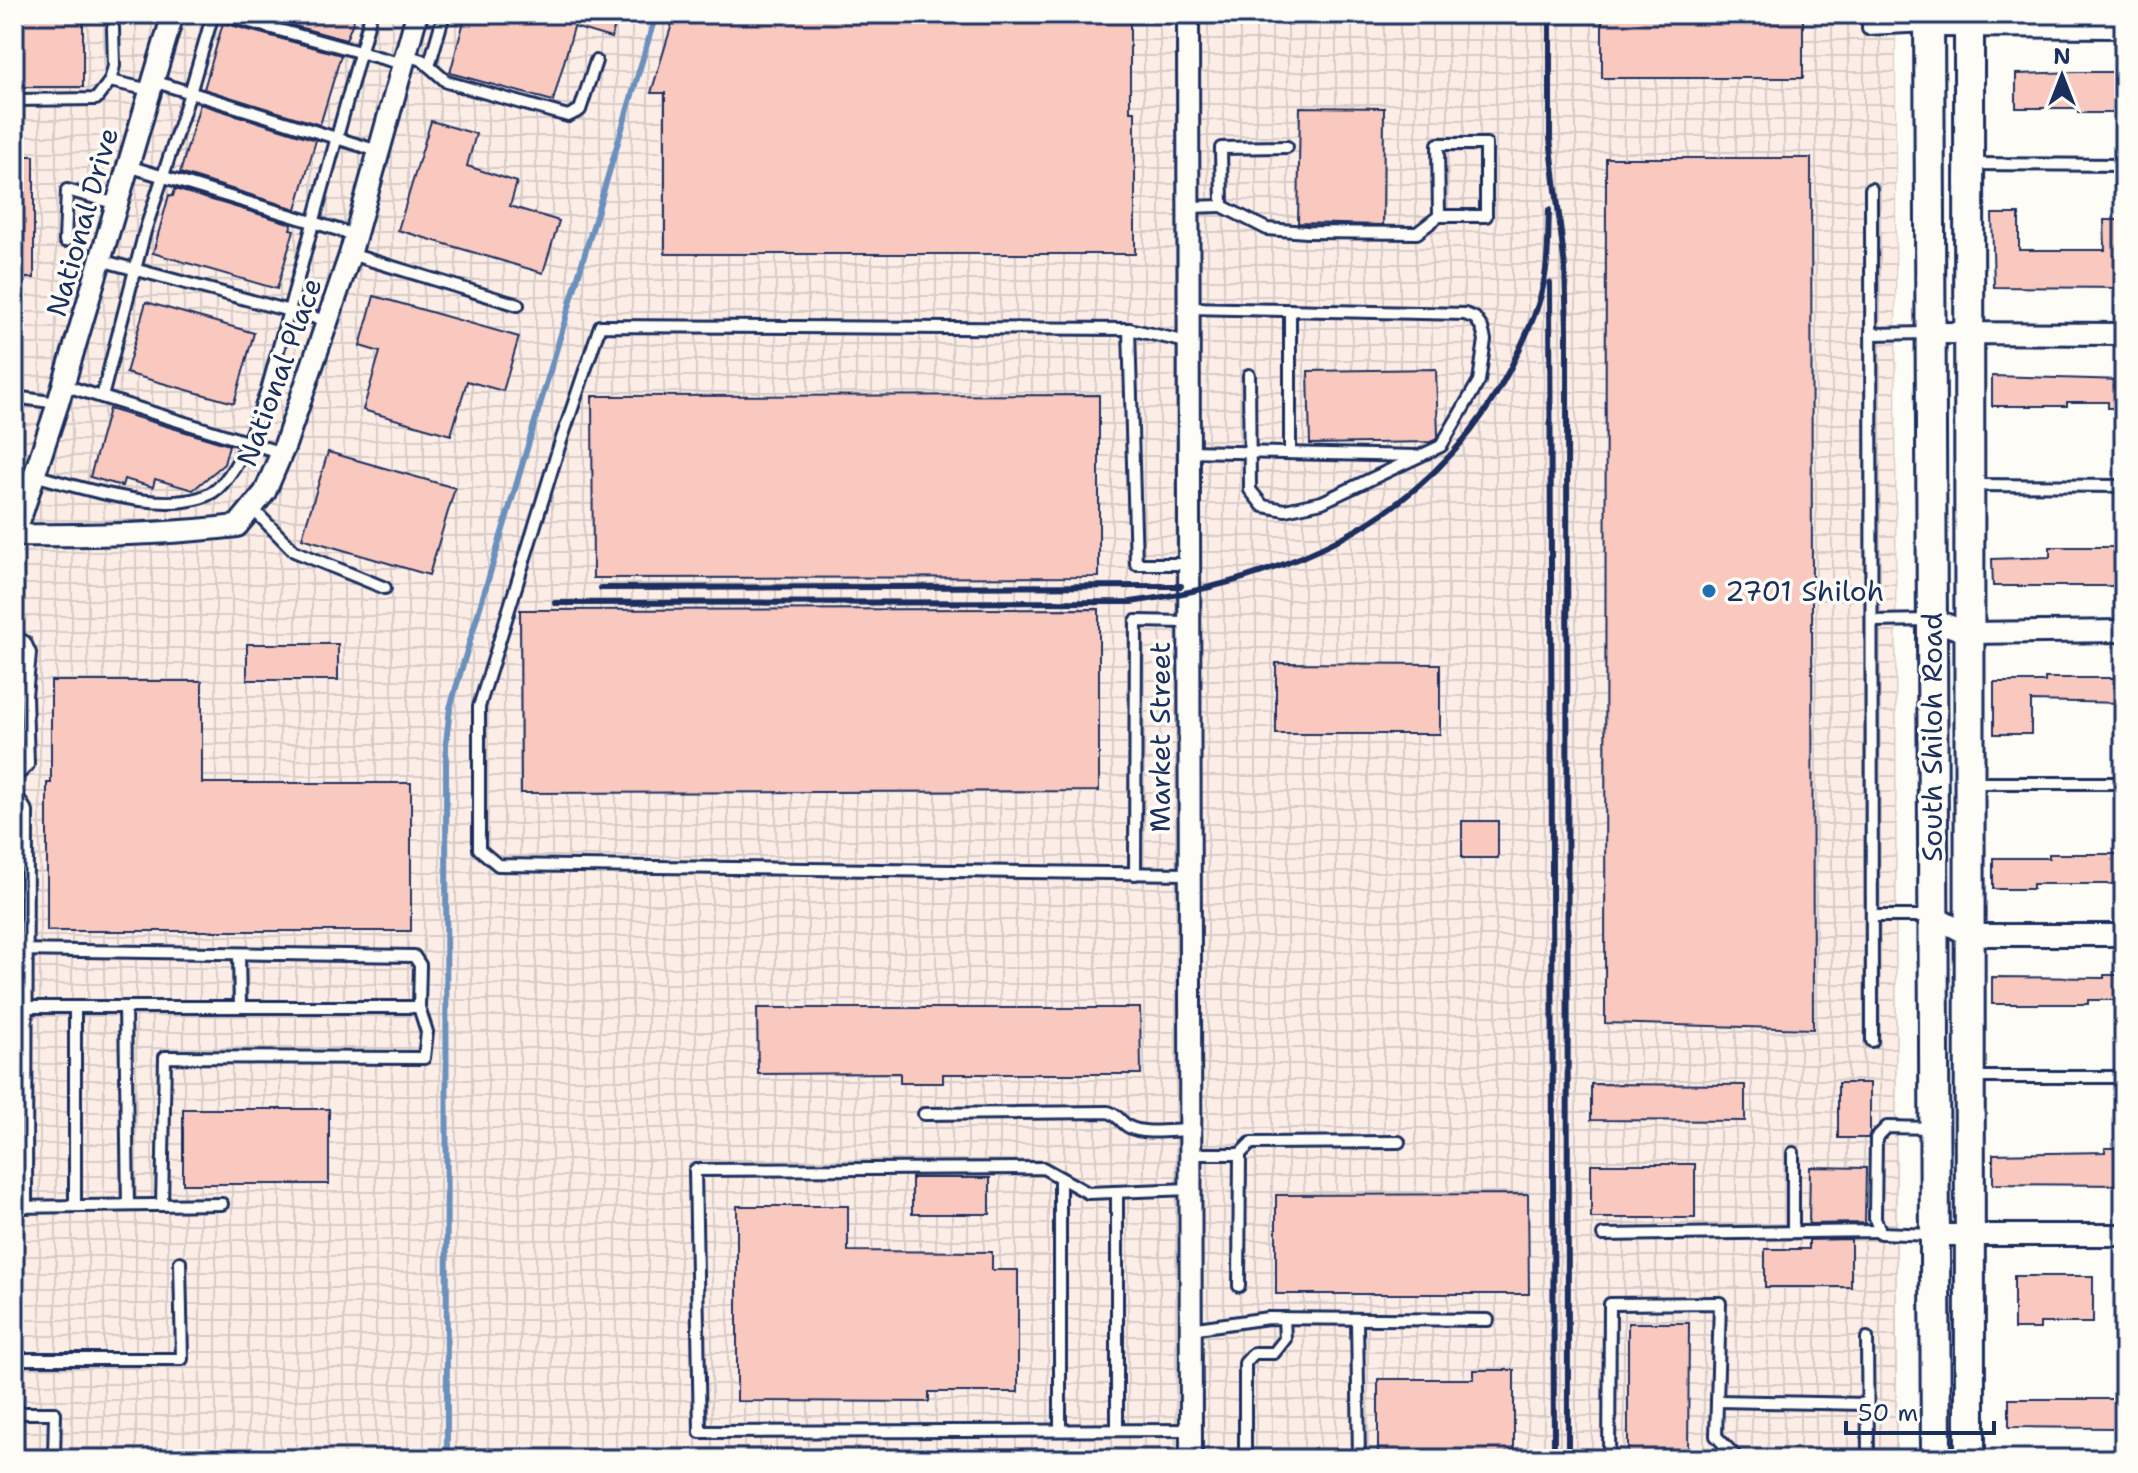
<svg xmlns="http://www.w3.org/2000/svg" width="2138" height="1473" font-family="'Shantell Sans',sans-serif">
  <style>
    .industrial { fill: url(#industrial-grid) }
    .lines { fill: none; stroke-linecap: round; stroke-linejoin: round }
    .stream { stroke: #6b90bd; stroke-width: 6 }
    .building { fill: #f9c9c0; stroke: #1b2f5e; stroke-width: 2 }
    .lane-casing { stroke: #1b2f5e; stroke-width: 16 }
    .street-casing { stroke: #1b2f5e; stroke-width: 26 }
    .secondary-casing { stroke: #1b2f5e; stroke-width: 34 }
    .lane { stroke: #fdfcf7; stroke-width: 10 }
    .street { stroke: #fdfcf7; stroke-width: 20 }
    .secondary { stroke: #fdfcf7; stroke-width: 28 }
    .rail { stroke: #1b2f5e; stroke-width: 6 }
    .poi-dot { fill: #1f6fb2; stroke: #fdfcf7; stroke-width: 3 }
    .labels { text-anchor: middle; stroke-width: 7; stroke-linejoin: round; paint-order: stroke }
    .street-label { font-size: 28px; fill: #1b2f5e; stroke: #fdfcf7 }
    .poi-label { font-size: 28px; fill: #1b2f5e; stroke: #fdfcf7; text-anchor: start }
  </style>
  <defs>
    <pattern id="industrial-grid" width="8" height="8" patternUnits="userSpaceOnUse" patternTransform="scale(2)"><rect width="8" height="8" fill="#fcede6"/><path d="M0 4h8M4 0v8" fill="none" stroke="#d7ccc8"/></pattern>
  </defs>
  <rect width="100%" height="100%" fill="#fdfcf7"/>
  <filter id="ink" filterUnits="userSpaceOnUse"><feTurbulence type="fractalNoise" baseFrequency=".0125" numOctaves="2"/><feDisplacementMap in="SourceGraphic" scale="16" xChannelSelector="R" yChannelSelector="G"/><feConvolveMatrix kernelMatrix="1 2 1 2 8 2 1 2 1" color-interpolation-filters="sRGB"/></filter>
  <g filter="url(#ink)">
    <path class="industrial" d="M14 14H1896L1897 1459H14Z"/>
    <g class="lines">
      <path class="stream" d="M447 1459 446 742 450 708 656 14"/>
    </g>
    <g class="building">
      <path d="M251 14H356L346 40Z"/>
      <path d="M466 14H619L611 38 574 27 553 101 450 73Z"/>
      <path d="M675 14H1130V111H1135V254H665V93H651Z"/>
      <rect x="1602" y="14" width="201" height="64"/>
      <rect x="14" y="17" width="69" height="70"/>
      <path d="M223 23 341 55 320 125 204 89Z"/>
      <path d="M2078 72H2123V113H2078V108H2016V74Z"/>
      <path d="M200 104 316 140 296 209 180 173Z"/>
      <path d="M1300 107 1384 108 1383 225 1298 223Z"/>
      <path d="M431 121 476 134 467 166 517 182 510 206 559 221 543 273 398 230Z"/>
      <rect x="14" y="156" width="20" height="122"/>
      <path d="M1606 158H1811L1813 1029 1605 1023Z"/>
      <path d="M175 189 292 224 290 229 294 230 277 289 153 253 169 195 173 196Z"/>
      <path d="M1992 214H2019V250H2105L2104 220H2124V288L1994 287Z"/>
      <path d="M374 296 519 337 503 391 467 381 451 435 363 410 380 352 360 346Z"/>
      <path d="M146 302 254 333 234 403 126 373Z"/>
      <path d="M1436 369 1438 436 1435 440 1430 442 1310 444 1308 371Z"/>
      <path d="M1992 376 2124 380V408H2108V402H2067V406H1992Z"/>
      <path d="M1099 395V577L593 578 592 396Z"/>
      <path d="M109 409 229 445 224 464 193 490 155 479 153 487 124 479 122 486 90 477Z"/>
      <path d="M328 452 455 488 429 575 302 538Z"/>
      <path d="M2050 547H2124V586H1993L1992 559 2050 557Z"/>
      <path d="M1099 609V791L521 793 520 610Z"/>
      <rect x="247" y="644" width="91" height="36"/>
      <path d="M1276 663 1440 664V734H1276Z"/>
      <path d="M2045 678H2124V703L2031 701V734H1994V682H2045Z"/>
      <path d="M51 681H202V783H411V931H47V783H51Z"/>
      <rect x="1462" y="821" width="36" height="37"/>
      <path d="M2049 854H2124V884H2033V889H1993V858H2049Z"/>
      <path d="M2104 975H2124V1000H2088V1004H1992V977L2104 978Z"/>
      <path d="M757 1008H1140L1141 1074H943V1083H900V1073L758 1074Z"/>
      <path d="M1838 1083H1870V1132L1868 1138H1838Z"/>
      <path d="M1591 1084 1745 1085V1121L1591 1120Z"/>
      <rect x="183" y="1109" width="146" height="75"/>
      <path d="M2105 1148H2124V1185L1993 1184V1154L2105 1152Z"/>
      <rect x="1591" y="1164" width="104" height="54"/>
      <path d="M1810 1167 1866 1168 1865 1223 1809 1224Z"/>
      <rect x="912" y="1178" width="78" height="36"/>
      <path d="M1528 1194 1529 1294H1276V1195Z"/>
      <path d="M737 1206H848V1251L992 1252V1270H1018V1392H929V1402L737 1401Z"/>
      <path d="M1851 1239V1287H1765V1249H1809V1240Z"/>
      <path d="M2014 1276H2093V1323H2040V1329H2014Z"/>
      <path d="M1628 1323H1689L1688 1459H1628Z"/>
      <path d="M1474 1370H1514V1459H1378V1379H1474Z"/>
      <path d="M2009 1399H2114V1428L2009 1427Z"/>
    </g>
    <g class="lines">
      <g class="lane-casing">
        <g id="lane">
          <path d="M221 14 403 64"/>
          <path d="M1868 14V29L1928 26"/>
          <path d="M405 55 422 60 447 82 568 116 580 110 596 61"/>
          <path d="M429 66 444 14"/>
          <path d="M110 81 114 66 113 28"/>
          <path d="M153 81 378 151"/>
          <path d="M14 100 96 99 110 81 150 90"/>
          <path d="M1970 164 2124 165"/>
          <path d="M128 166 355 235"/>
          <path d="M1871 189 1872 1041"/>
          <path d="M1222 206 1267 229 1307 232 1417 233 1439 216 1438 144H1486V216H1439"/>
          <path d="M1188 207 1222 206 1221 148 1287 147"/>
          <path d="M65 241 67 190 117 204"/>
          <path d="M350 254 518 305"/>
          <path d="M100 260 327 321"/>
          <path d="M1188 308 1465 314 1475 318 1482 328 1485 340 1479 381 1441 446 1322 502 1285 510 1263 506 1250 490 1249 375"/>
          <path d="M1129 329 1136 564H1187"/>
          <path d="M1871 334 1929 333"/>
          <path d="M1187 342 1129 329 600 326 558 450 479 707V849L498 865 1188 874"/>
          <path d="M63 385 282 453"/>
          <path d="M14 397 58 403"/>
          <path d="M102 397 145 231 190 93 213 14"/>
          <path d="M1187 451 1417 456"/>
          <path d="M1290 453V310"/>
          <path d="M34 475C79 487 188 524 222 484 245 458 255 422 267 390L371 14"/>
          <path d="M1971 485 2124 486"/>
          <path d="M252 508 294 551 385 588"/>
          <path d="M1872 621 1930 620"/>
          <path d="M14 636 25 642 30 653 26 696 28 765 21 772H14"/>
          <path d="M1970 783H2124"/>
          <path d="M14 790 27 812 26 1207"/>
          <path d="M1135 874 1136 621 1187 622"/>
          <path d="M1872 916H1930"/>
          <path d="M14 950 414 956 420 965 419 1007"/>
          <path d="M239 954 240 1007"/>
          <path d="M14 1007H419L427 1032 424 1058 165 1057 162 1205"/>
          <path d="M75 1007V1206"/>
          <path d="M125 1007 128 1205"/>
          <path d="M1970 1077H2124"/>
          <path d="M924 1114 1108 1112C1118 1114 1121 1123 1129 1127 1145 1135 1172 1130 1190 1130"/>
          <path d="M1932 1128 1887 1127 1876 1138 1875 1219 1881 1233 1933 1235"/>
          <path d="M1793 1153V1232"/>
          <path d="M1190 1154H1240L1239 1286"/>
          <path d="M1240 1154 1251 1143 1399 1142"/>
          <path d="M1060 1178V1430"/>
          <path d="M1190 1189 1088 1193 1043 1168 695 1170 700 1432 1191 1430"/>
          <path d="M1117 1192V1430"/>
          <path d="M14 1207 222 1204"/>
          <path d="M1603 1235 1880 1231"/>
          <path d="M1357 1319 1359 1459"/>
          <path d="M1190 1329 1268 1318 1488 1320"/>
          <path d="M1867 1338 1868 1459"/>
          <path d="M14 1359H182L180 1262"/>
          <path d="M1717 1401 1867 1404"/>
          <path d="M14 1413H55L54 1459"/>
          <path d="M1245 1459V1363L1254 1353H1274L1285 1339 1284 1318"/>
          <path d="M1609 1459 1610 1304 1720 1303 1716 1436 1738 1459"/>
        </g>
      </g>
      <g class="street-casing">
        <g id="street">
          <path d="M1188 14 1191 1459"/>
          <path d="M1929 26 2124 27"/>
          <path d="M1930 333 2124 334"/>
          <path d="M14 535C89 536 162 535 237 526L265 492 285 445 350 255 417 14"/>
          <path d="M14 537 58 403 173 14"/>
          <path d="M1931 619 1969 633 2124 631"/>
          <path d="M1933 916 1969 935H2124"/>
          <path d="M1935 1235H2124"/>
        </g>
      </g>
      <g class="secondary-casing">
        <g id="secondary">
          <path d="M1929 14 1936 1459"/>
          <path d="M1969 14 1970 1459"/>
        </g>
      </g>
      <use href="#lane" class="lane"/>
      <use href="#street" class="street"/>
      <use href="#secondary" class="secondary"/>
      <g class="rail">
        <path d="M1550 14V138L1565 268 1567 328 1568 1459"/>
        <path d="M1550 283 1554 1459"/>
        <path d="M601 588 1181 586"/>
        <path d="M555 603 1131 602C1289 580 1436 517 1511 367 1525 337 1540 309 1545 276 1549 255 1548 231 1549 210"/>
      </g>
    </g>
  </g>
  <circle class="poi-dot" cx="1709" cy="591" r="8"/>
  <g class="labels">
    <g class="street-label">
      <text transform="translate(82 222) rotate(-74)" y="10">National Drive</text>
      <text transform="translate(279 372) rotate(-70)" y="10">National Place</text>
      <text transform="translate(1160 737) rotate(-90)" y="10">Market Street</text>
      <text transform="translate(1932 737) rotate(-90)" y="10">South Shiloh Road</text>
    </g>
    <g class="poi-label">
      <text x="1725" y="601">2701 Shiloh</text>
    </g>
  </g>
  <rect width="2138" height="1473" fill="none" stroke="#fdfcf7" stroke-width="48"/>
  <rect x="24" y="24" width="2090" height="1425" fill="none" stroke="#1b2f5e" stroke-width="3" filter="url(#ink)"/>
  <g transform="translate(2062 76)" stroke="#fdfcf7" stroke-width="6" paint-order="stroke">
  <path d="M0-6L14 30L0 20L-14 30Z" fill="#1b2f5e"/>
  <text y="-12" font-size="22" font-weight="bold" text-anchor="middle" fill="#1b2f5e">N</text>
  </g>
  <path d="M1846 1421v12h148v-12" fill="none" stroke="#1b2f5e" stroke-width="4"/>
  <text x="1858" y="1421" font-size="24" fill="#1b2f5e" stroke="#fdfcf7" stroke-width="6" paint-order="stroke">50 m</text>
</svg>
